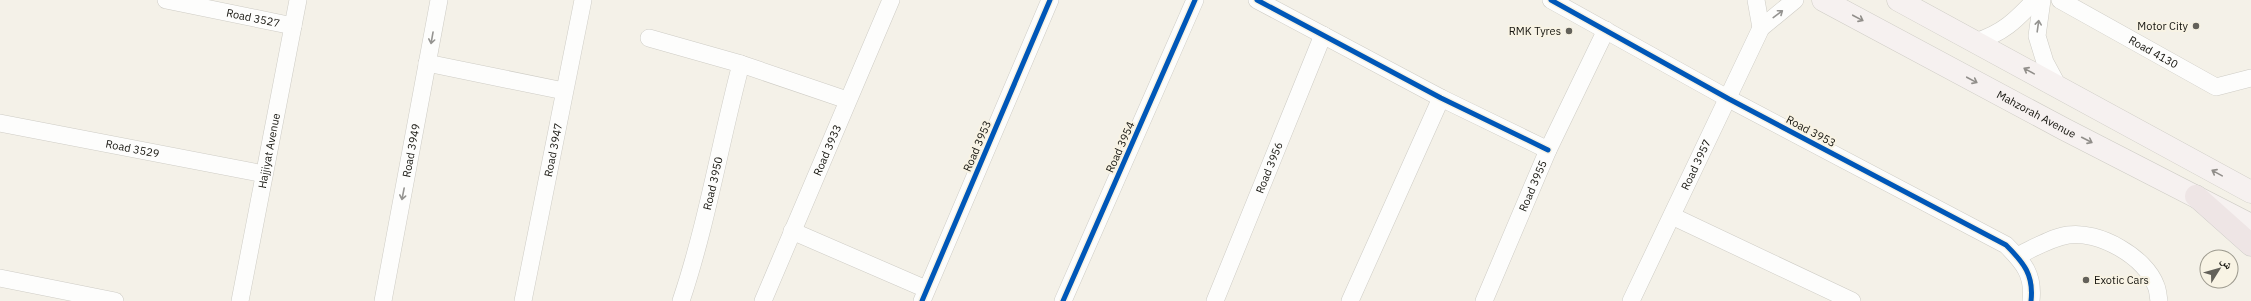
<svg xmlns="http://www.w3.org/2000/svg" width="2251" height="301" font-family="'IBM Plex Sans','Noto Naskh Arabic',sans-serif">
  <style>
    .lines { fill: none; stroke-linecap: round; stroke-linejoin: round }
    .street-casing { stroke: #ceccc5; stroke-width: 18 }
    .secondary-casing { stroke: #ceccc5; stroke-width: 23 }
    .primary-casing { stroke: #cccbc7; stroke-width: 23 }
    .street { stroke: #fdfdfc; stroke-width: 17 }
    .secondary { stroke: #f6f1f0; stroke-width: 22 }
    .primary { stroke: #eee5e5; stroke-width: 22 }
    .cycleway-casing { stroke: #f8f3e4; stroke-width: 8 }
    .cycleway { stroke: #0057b8; stroke-width: 5 }
    .oneway { stroke: #959491 }
    .oneway2 { stroke: #918e8a }
    .poi-dot { fill: #63615a; stroke: #f8f3e4; stroke-width: 1.5 }
    .labels { text-anchor: middle; stroke-width: 4; stroke-linejoin: round; paint-order: stroke }
    .street-label { font-size: 11px; fill: #15140e; stroke: #f8f3e4 }
    .poi-label { font-size: 11px; fill: #15140e; stroke: #f8f3e4; text-anchor: end }
  </style>
  <rect width="100%" height="100%" fill="#f4f1e8"/>
  <g class="lines">
    <g class="street-casing">
      <g id="street">
        <path id="s1" d="M166 0 293 26"/>
        <path d="M1257 0 1441 98 1548 150"/>
        <path d="M1551 0 1729 99 2006 245C2024 263 2034 275 2031 301"/>
        <path d="M1756 0 1761 28"/>
        <path d="M2042 0 2037 36 2045 62 2059 88"/>
        <path id="s2" d="M2060 0 2216 87 2251 78"/>
        <path d="M649 38 741 64 847 100"/>
        <path d="M1975 42C2003 33 2015 21 2035 0"/>
        <path d="M427 63 564 91"/>
        <path id="s3" d="M0 123 264 174"/>
        <path d="M1672 216 1852 301"/>
        <path d="M792 231 926 289"/>
        <path d="M2017 256C2034 248 2050 238 2068 235 2098 230 2146 257 2156 286 2158 290 2158 296 2159 301"/>
        <path d="M0 278 115 301"/>
        <path id="s4" d="M240 301 298 0"/>
        <path id="s5" d="M383 301 439 0"/>
        <path id="s6" d="M523 301 583 0"/>
        <path id="s7" d="M681 301C707 224 720 143 741 64"/>
        <path id="s8" d="M763 301 891 0"/>
        <path d="M922 301 1050 0"/>
        <path d="M1063 301 1195 0"/>
        <path id="s9" d="M1215 301 1323 35"/>
        <path d="M1350 301 1441 98"/>
        <path id="s10" d="M1484 301 1548 150 1606 30"/>
        <path id="s11" d="M1631 301 1761 28 1795 0"/>
      </g>
    </g>
    <g class="secondary-casing">
      <g id="secondary">
        <path id="s12" d="M1823 0 2064 129 2251 225"/>
        <path d="M1898 0 2251 192"/>
      </g>
    </g>
    <g class="primary-casing">
      <path id="primary" d="M2196 196 2251 245"/>
    </g>
    <use href="#street" class="street"/>
    <use href="#secondary" class="secondary"/>
    <use href="#primary" class="primary"/>
    <g class="cycleway-casing">
      <g id="cycleway">
        <path d="M1257 0 1441 98 1548 150"/>
        <path d="M1551 0 1729 99 2006 245C2024 263 2034 275 2031 301"/>
        <path d="M922 301 1050 0"/>
        <path d="M1063 301 1195 0"/>
      </g>
    </g>
    <use href="#cycleway" class="cycleway"/>
  </g>
  <defs><path id="oneway-shaft" d="M-6 0H5M1.5-3L5.5 0L1.5 3" fill="none" stroke-width="1.6" stroke-linecap="round" stroke-linejoin="round"/></defs>
  <g class="oneway">
    <use href="#oneway-shaft" transform="translate(1778 14) rotate(-37)"/>
    <use href="#oneway-shaft" transform="translate(2038 26) rotate(-82)"/>
    <use href="#oneway-shaft" transform="translate(432 38) rotate(100)"/>
    <use href="#oneway-shaft" transform="translate(403 194) rotate(101)"/>
  </g>
  <g class="oneway2">
    <use href="#oneway-shaft" transform="translate(1858 18) rotate(28)"/>
    <use href="#oneway-shaft" transform="translate(2029 71) rotate(-151)"/>
    <use href="#oneway-shaft" transform="translate(1972 80) rotate(28)"/>
    <use href="#oneway-shaft" transform="translate(2087 140) rotate(27)"/>
    <use href="#oneway-shaft" transform="translate(2217 173) rotate(-151)"/>
  </g>
  <g class="poi-dot">
    <circle cx="2196" cy="26" r="4"/>
    <circle cx="1569" cy="31" r="4"/>
    <circle cx="2086" cy="280" r="4"/>
  </g>
  <g class="labels">
    <g class="street-label">
      <text dy="4" stroke="none"><textPath href="#s1" startOffset="89">Road 3527</textPath></text>
      <text dy="4" stroke="none"><textPath href="#s2" startOffset="107">Road 4130</textPath></text>
      <text dy="4" stroke="none"><textPath href="#s12" startOffset="242">Mahzorah Avenue</textPath></text>
      <text transform="translate(1811 131) rotate(28)" y="4">Road 3953</text>
      <text transform="translate(977 146) rotate(-67)" y="4">Road 3953</text>
      <text transform="translate(1120 147) rotate(-66)" y="4">Road 3954</text>
      <text dy="4" stroke="none"><textPath href="#s3" startOffset="135">Road 3529</textPath></text>
      <text dy="4" stroke="none"><textPath href="#s6" startOffset="154">Road 3947</textPath></text>
      <text dy="4" stroke="none"><textPath href="#s8" startOffset="164">Road 3933</textPath></text>
      <text dy="4" stroke="none"><textPath href="#s4" startOffset="153">Hajjiyat Avenue</textPath></text>
      <text dy="4" stroke="none"><textPath href="#s5" startOffset="153">Road 3949</textPath></text>
      <text dy="4" stroke="none"><textPath href="#s11" startOffset="151">Road 3957</textPath></text>
      <text dy="4" stroke="none"><textPath href="#s9" startOffset="144">Road 3956</textPath></text>
      <text dy="4" stroke="none"><textPath href="#s7" startOffset="122">Road 3950</textPath></text>
      <text dy="4" stroke="none"><textPath href="#s10" startOffset="125">Road 3955</textPath></text>
    </g>
    <g class="poi-label">
      <text x="2188" y="30">Motor City</text>
      <text x="1561" y="35">RMK Tyres</text>
      <text x="2094" y="284" text-anchor="start">Exotic Cars</text>
    </g>
  </g>
  <g transform="translate(2219 269) rotate(53)"><circle r="19" fill="#f8f3e4" stroke="#9d9a8e"/>
  <path d="M0-3L7 15L0 10L-7 15Z" fill="#63615a"/>
  <text y="-6" font-size="11" font-weight="bold" text-anchor="middle" fill="#15140e">ش</text>
  </g>
</svg>
